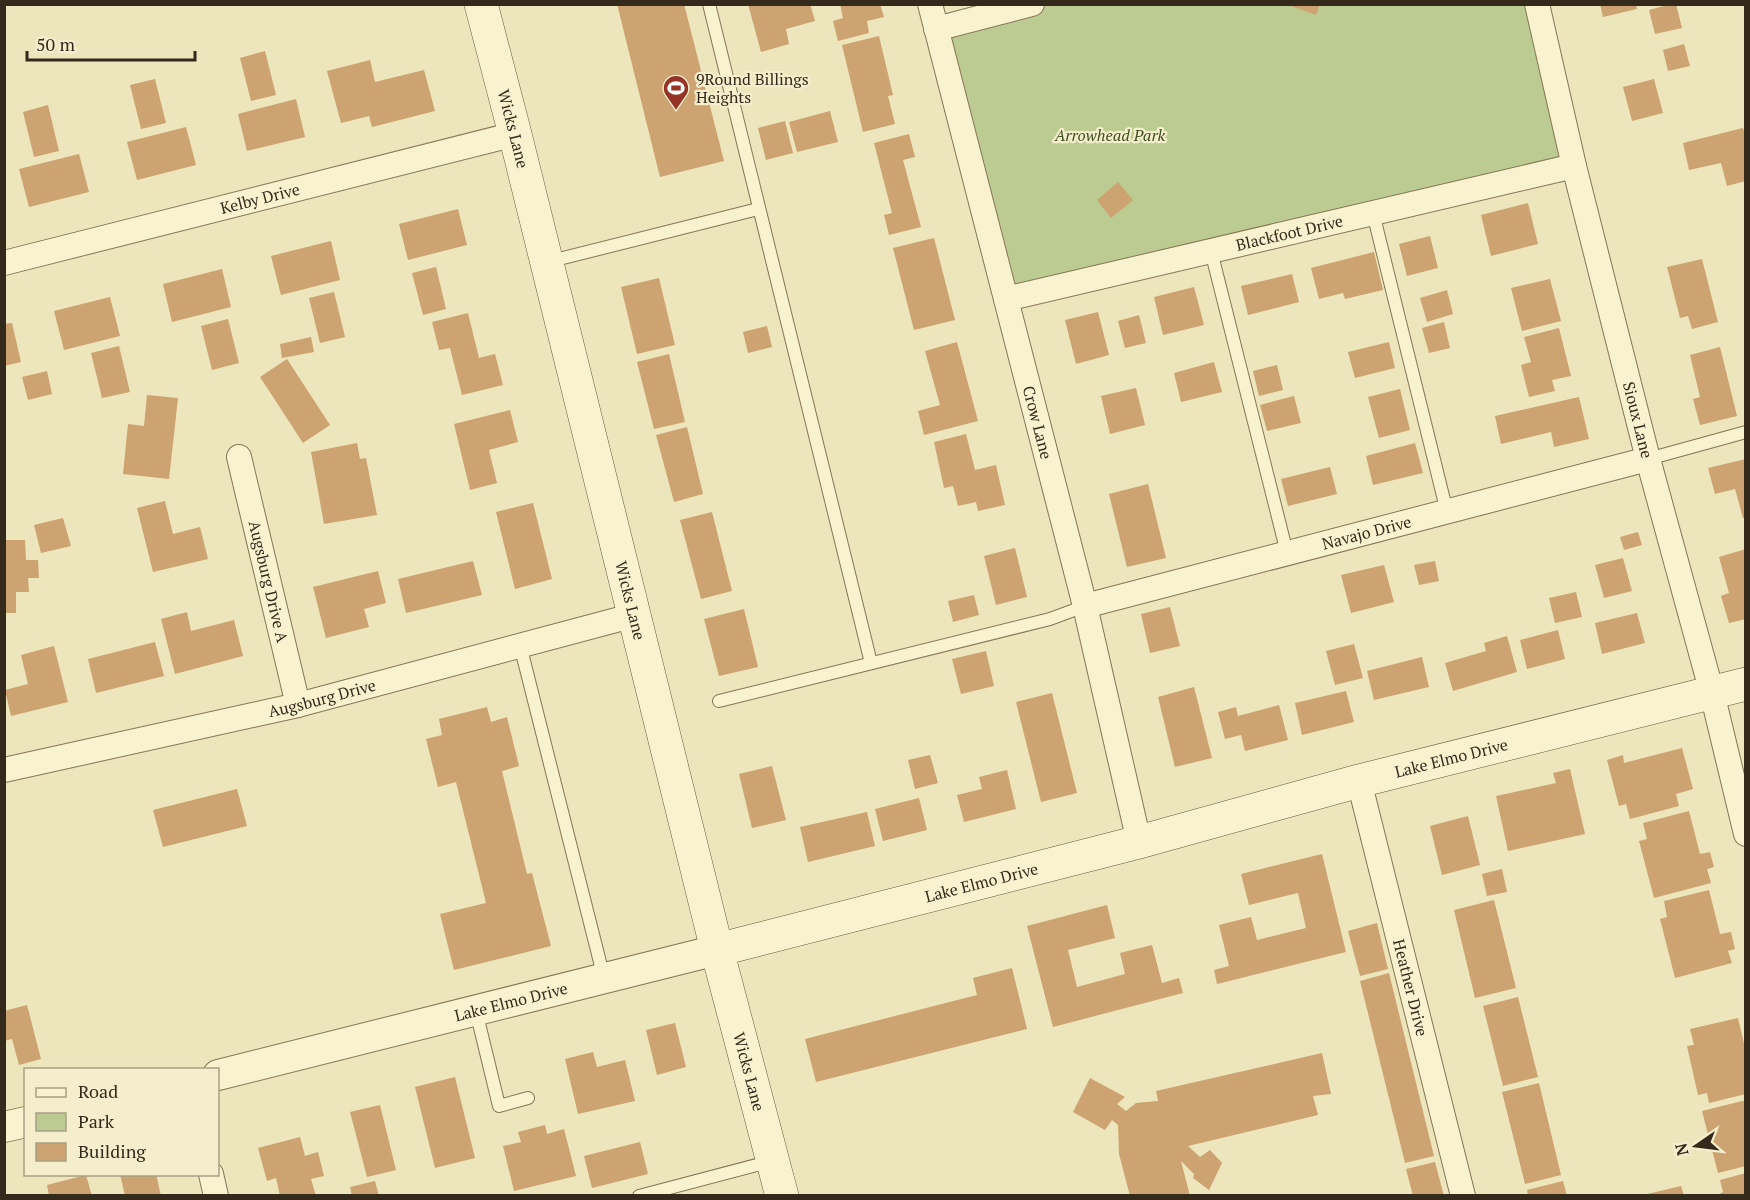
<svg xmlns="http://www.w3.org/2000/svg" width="1750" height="1200" font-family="'PT Serif',serif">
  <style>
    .green { fill: #bccb91 }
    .building { fill: #cca371 }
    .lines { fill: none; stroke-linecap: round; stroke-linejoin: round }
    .service-casing { stroke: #857556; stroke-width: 14 }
    .minor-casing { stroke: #857556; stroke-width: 26 }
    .tertiary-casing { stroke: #857556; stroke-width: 32 }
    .secondary-casing { stroke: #665639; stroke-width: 34 }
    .service { stroke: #f9f2cf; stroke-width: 12 }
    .minor { stroke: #f9f2cf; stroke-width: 24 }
    .tertiary { stroke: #f9f2cf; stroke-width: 30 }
    .secondary { stroke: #f9f2cf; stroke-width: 33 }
    .labels { text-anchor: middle; stroke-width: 4.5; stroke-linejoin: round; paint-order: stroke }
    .poi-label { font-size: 16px; fill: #342a1b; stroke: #f5eecc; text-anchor: start }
    .street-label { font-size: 16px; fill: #342a1b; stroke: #f5eecc }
    .park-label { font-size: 16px; font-style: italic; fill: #3e5021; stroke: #f5eecc }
  </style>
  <rect width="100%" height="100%" fill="#ede5bc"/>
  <path class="green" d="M1039 4 1531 5 1571 157 1014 288 945 26Z"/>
  <g class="building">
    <path d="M617 4H684L724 161 660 177Z"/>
    <path d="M748 4H810L815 21 786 29 789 44 761 52Z"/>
    <path d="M840 4H880L884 17 867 21 869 33 838 41 833 21 843 18Z"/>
    <path d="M1286 4H1320L1316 15Z"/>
    <path d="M1600 4H1636L1637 9 1603 17Z"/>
    <path d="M1671 4H1676L1682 28 1655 34 1649 10Z"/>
    <path d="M879 36 893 95 888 96 895 124 863 132 842 45Z"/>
    <path d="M1684 44 1690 66 1668 71 1663 50Z"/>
    <path d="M265 51 276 95 251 101 240 58Z"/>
    <path d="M370 60 375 82 424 70 435 111 372 127 369 116 341 123 327 71Z"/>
    <path d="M155 79 166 123 141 129 130 85Z"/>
    <path d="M1654 79 1663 113 1632 121 1623 87Z"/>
    <path d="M296 99 305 137 247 151 238 114Z"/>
    <path d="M48 105 59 151 34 157 23 112Z"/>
    <path d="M830 111 838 142 797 152 789 122Z"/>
    <path d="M785 121 793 153 766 160 758 128Z"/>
    <path d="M186 127 196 165 137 180 127 142Z"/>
    <path d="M1743 128 1746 137V181L1727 186 1721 163 1689 170 1683 143Z"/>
    <path d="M909 134 915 157 903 160 921 227 889 235 884 215 892 213 874 143Z"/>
    <path d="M79 154 89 192 29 207 19 169Z"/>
    <path d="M1118 182 1133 200 1111 218 1097 200Z"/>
    <path d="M1528 203 1538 244 1491 256 1481 215Z"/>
    <path d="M458 209 467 245 408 260 399 224Z"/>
    <path d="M1430 236 1438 268 1407 276 1399 244Z"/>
    <path d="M934 238 955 320 914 330 893 248Z"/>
    <path d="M331 241 340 280 281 295 271 256Z"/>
    <path d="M1374 252 1383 290 1345 299 1343 293 1319 299 1311 268Z"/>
    <path d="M1702 259 1718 322 1692 329 1688 316 1680 318 1667 267Z"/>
    <path d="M436 267 446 309 423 315 412 273Z"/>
    <path d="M222 269 231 307 172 322 163 284Z"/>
    <path d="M1292 274 1299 302 1248 315 1241 286Z"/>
    <path d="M659 278 675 345 637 354 621 287Z"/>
    <path d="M1550 279 1561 321 1522 331 1511 288Z"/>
    <path d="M1194 287 1204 325 1163 335 1154 297Z"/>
    <path d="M1447 290 1453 314 1427 322 1420 298Z"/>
    <path d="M334 292 345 337 320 343 309 298Z"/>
    <path d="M110 297 120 336 64 350 54 311Z"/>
    <path d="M1098 312 1109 355 1076 364 1065 320Z"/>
    <path d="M468 313 479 358 495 354 503 385 462 395 450 348 439 350 432 322Z"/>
    <path d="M1139 315 1146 343 1125 348 1118 321Z"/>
    <path d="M228 319 239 363 212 370 201 326Z"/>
    <path d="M1444 322 1450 348 1429 353 1422 328Z"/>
    <path d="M12 323 21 362 4 366V324Z"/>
    <path d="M767 326 772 347 748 353 743 332Z"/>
    <path d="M1559 328 1571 376 1552 380 1555 391 1529 397 1521 365 1531 362 1524 337Z"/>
    <path d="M311 337 314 352 282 358 280 344Z"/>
    <path d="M957 342 978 421 924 435 918 411 940 405 925 351Z"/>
    <path d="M1389 342 1395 368 1355 378 1348 352Z"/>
    <path d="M119 346 130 392 102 398 91 353Z"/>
    <path d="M1720 347 1737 416 1700 425 1693 399 1700 397 1690 355Z"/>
    <path d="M669 354 685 422 654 429 637 362Z"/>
    <path d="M287 359 330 425 303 443 260 377Z"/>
    <path d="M1214 362 1222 392 1181 402 1174 373Z"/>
    <path d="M1277 365 1283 390 1259 396 1253 371Z"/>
    <path d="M47 371 52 394 28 400 22 377Z"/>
    <path d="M1136 388 1145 425 1110 434 1101 396Z"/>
    <path d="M1400 389 1410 430 1379 438 1368 397Z"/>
    <path d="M147 395 178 398 169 479 123 474 128 424 144 426Z"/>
    <path d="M1294 396 1301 423 1267 431 1260 405Z"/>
    <path d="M1579 397 1589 439 1554 447 1551 432 1501 444 1495 416Z"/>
    <path d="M510 410 518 442 489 450 497 483 470 490 454 424Z"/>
    <path d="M687 427 703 494 674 502 656 435Z"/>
    <path d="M966 434 975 470 996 465 1005 505 978 511 976 502 958 506 953 486 944 488 934 442Z"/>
    <path d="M357 443 360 459 366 458 377 515 324 524 311 452Z"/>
    <path d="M1415 443 1423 473 1373 485 1366 456Z"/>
    <path d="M1746 459V518H1743L1735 489 1715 494 1708 468Z"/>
    <path d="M1330 467 1337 494 1288 506 1281 479Z"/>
    <path d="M1148 484 1166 558 1127 567 1109 494Z"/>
    <path d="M165 501 173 534 200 527 208 559 153 572 137 508Z"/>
    <path d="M533 503 552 579 515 589 496 512Z"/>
    <path d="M712 512 732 591 701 599 680 520Z"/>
    <path d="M63 518 71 546 41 553 34 525Z"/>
    <path d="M1638 532 1642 545 1624 550 1620 537Z"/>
    <path d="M4 540H25L26 560H38L39 578H28L29 592H16V613H4Z"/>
    <path d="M1015 548 1027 597 996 605 984 556Z"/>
    <path d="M1746 549V619L1729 623 1721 596 1729 593 1719 557Z"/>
    <path d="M1623 558 1632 591 1604 598 1595 565Z"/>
    <path d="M473 561 482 595 406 613 398 579Z"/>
    <path d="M1435 561 1439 581 1419 585 1414 565Z"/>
    <path d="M1384 565 1394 602 1351 613 1341 575Z"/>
    <path d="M378 571 386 603 364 609 369 627 326 638 313 587Z"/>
    <path d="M1576 592 1582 617 1555 623 1549 598Z"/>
    <path d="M974 595 979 615 953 622 948 601Z"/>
    <path d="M1170 607 1180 646 1150 653 1141 614Z"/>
    <path d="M744 609 758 667 719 676 704 619Z"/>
    <path d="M187 612 191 631 234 620 243 656 175 674 161 619Z"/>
    <path d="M1637 613 1645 643 1602 654 1595 623Z"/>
    <path d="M1558 630 1565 659 1527 669 1520 640Z"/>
    <path d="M1507 636 1517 672 1453 691 1445 663 1486 651 1484 643Z"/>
    <path d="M155 642 164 676 96 693 88 659Z"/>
    <path d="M1354 644 1363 678 1335 685 1326 651Z"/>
    <path d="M54 646 68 702 11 716 5 690 28 684 21 655Z"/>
    <path d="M986 651 994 686 961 694 952 659Z"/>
    <path d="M1422 657 1429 687 1374 700 1367 671Z"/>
    <path d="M1194 687 1212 758 1175 767 1158 697Z"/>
    <path d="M1346 691 1354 722 1302 735 1295 703Z"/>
    <path d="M1052 693 1077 793 1041 802 1016 702Z"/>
    <path d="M1279 705 1288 740 1245 751 1241 735 1225 739 1218 712 1236 707 1238 716Z"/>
    <path d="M487 707 491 722 507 717 519 766 502 771 527 874 532 873 551 946 454 970 440 914 486 903 456 782 438 787 426 739 442 735 439 719Z"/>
    <path d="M1682 748 1693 789 1676 794 1679 806 1630 819 1626 804 1619 806 1607 760 1623 755 1624 763Z"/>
    <path d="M930 755 938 783 915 789 908 760Z"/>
    <path d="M772 766 786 820 752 828 739 774Z"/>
    <path d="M1570 769 1585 834 1508 851 1496 796 1556 783 1553 773Z"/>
    <path d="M1007 770 1016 809 964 822 957 795 982 789 979 777Z"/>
    <path d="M237 789 247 826 163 847 153 810Z"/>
    <path d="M919 798 927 830 883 841 875 809Z"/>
    <path d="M1689 811 1700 854 1710 852 1714 867 1707 869 1711 883 1654 898 1639 841 1647 839 1643 823Z"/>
    <path d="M867 812 875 846 808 862 800 827Z"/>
    <path d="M1468 816 1480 865 1442 875 1430 826Z"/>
    <path d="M1322 854 1346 952 1217 984 1214 970 1229 966 1219 925 1251 917 1257 940 1306 928 1298 893 1249 905 1241 874Z"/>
    <path d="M1502 869 1507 892 1487 896 1482 874Z"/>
    <path d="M1709 890 1720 934 1731 932 1735 949 1728 951 1732 963 1675 978 1660 919 1667 917 1664 901Z"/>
    <path d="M1494 900 1516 988 1475 998 1454 910Z"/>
    <path d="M1107 905 1115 938 1068 950 1077 987 1125 974 1120 953 1152 945 1162 983 1179 978 1183 993 1053 1027 1027 926Z"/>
    <path d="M1377 923 1388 969 1360 976 1348 931Z"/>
    <path d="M1012 968 1027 1029 816 1082 805 1039 977 995 973 978Z"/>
    <path d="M1389 973 1434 1156 1405 1163 1360 981Z"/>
    <path d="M1518 997 1538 1077 1503 1086 1483 1006Z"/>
    <path d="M27 1005 41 1059 19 1065 12 1039 4 1041V1011Z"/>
    <path d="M1738 1018 1746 1052V1094L1709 1103 1707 1093 1698 1095 1687 1046 1694 1045 1690 1029Z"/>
    <path d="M675 1023 686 1067 657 1075 646 1030Z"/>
    <path d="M593 1052 597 1067 625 1060 635 1101 578 1114 565 1059Z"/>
    <path d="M1322 1053 1331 1094 1313 1096 1318 1115 1188 1146 1200 1157 1210 1150 1222 1163 1209 1190 1193 1178 1194 1174 1181 1161 1190 1196H1130L1119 1154 1118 1125 1112 1120 1105 1130 1073 1112 1090 1078 1125 1097 1117 1104 1126 1111 1136 1103 1158 1101 1156 1091Z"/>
    <path d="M455 1077 475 1158 435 1168 415 1087Z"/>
    <path d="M1539 1083 1561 1175 1525 1184 1502 1092Z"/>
    <path d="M1746 1100V1166L1718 1173 1702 1111Z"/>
    <path d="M380 1105 396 1170 367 1177 350 1112Z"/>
    <path d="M545 1125 547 1134 564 1129 576 1176 514 1191 503 1146 521 1142 518 1132Z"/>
    <path d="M300 1137 305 1156 318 1152 324 1176 311 1179 316 1196H280L276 1178 267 1181 258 1148Z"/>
    <path d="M640 1142 648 1174 592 1188 584 1156Z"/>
    <path d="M1435 1162 1444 1196H1413L1406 1169Z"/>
    <path d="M1746 1173V1196H1715L1723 1192 1720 1180Z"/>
    <path d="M120 1174H156L161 1196H125Z"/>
    <path d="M86 1175 92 1196H49L47 1185Z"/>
    <path d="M375 1181 379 1196H352L350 1187Z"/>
    <path d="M1563 1181 1567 1196H1528L1527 1190Z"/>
    <path d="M1681 1186 1684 1196H1643V1195Z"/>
  </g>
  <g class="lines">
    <g class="service-casing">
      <g id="service">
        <path d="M709 4 871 663"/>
        <path d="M1373 213 1447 512"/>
        <path d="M1211 251 1287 553"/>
        <path d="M547 262 758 209"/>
        <path d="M1648 459 1746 432"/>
        <path d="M520 645 604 978"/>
        <path d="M719 701 1050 619 1085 606"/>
        <path d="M476 1011 499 1106 528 1098"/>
        <path d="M639 1196 772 1161"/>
      </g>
    </g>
    <g class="minor-casing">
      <g id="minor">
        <path id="s1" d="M930 4 1085 606 1139 842"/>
        <path id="s2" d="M1537 4 1574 166 1648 459 1712 693 1746 834"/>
        <path d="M936 29 1032 4"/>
        <path id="s3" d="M4 263 515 134"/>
        <path id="s4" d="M1006 299 1574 166"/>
        <path id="s5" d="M239 457 298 705"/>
        <path id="s6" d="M1085 606 1648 459"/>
        <path id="s7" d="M4 770 298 705 635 615"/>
        <path id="s8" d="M1359 781 1463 1196"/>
        <path d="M211 1174 216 1196"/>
      </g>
    </g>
    <g class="tertiary-casing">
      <g id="tertiary">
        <path id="s9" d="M218 1075 717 950"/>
        <path d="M4 1127 26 1122"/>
      </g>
    </g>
    <g class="secondary-casing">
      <g id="secondary">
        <path id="s10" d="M481 4 515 134 717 950 782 1196"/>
        <path id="s11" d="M717 950 1139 842 1359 781 1746 684"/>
      </g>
    </g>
    <use href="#service" class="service"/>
    <use href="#minor" class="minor"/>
    <use href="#tertiary" class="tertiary"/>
    <use href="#secondary" class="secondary"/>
  </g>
  <defs>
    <g id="stadium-pin" transform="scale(1.35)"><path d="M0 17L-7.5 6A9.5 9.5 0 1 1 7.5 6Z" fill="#943326" stroke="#f5eecc"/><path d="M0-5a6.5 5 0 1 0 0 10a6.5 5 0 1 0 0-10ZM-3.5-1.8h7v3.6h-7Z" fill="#fff"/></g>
  </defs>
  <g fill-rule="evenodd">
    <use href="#stadium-pin" x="676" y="88"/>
  </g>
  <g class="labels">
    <g class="poi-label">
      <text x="696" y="85">9Round Billings<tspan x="696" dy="18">Heights</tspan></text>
    </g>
    <g class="street-label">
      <text dy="6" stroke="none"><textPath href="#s10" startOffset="129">Wicks Lane</textPath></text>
      <text dy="6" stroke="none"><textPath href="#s3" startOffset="264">Kelby Drive</textPath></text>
      <text dy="6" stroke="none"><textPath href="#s4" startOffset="291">Blackfoot Drive</textPath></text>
      <text dy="6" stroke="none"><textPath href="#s2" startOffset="428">Sioux Lane</textPath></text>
      <text dy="6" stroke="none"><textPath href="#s1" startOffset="432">Crow Lane</textPath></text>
      <text dy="6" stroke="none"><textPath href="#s6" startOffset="291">Navajo Drive</textPath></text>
      <text dy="6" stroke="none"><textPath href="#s5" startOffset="128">Augsburg Drive A</textPath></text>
      <text dy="6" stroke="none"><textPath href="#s10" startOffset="615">Wicks Lane</textPath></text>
      <text dy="6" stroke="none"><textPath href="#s7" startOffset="326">Augsburg Drive</textPath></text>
      <text dy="6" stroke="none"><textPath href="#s11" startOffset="759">Lake Elmo Drive</textPath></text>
      <text dy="6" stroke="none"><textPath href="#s11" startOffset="273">Lake Elmo Drive</textPath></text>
      <text dy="6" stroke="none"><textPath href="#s8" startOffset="213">Heather Drive</textPath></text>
      <text dy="6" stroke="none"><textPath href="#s9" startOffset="302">Lake Elmo Drive</textPath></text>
      <text dy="6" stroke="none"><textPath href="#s10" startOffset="1101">Wicks Lane</textPath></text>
    </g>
    <g class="park-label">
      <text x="1110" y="141">Arrowhead Park</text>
    </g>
  </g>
  <rect width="1750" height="1200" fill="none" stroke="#342a1b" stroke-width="12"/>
  <rect x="24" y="1068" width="195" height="108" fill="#f5eecc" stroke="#a8a085" stroke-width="1.5"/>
  <rect x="36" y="1088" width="30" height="9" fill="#f9f2cf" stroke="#a8a085" stroke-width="1.5"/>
  <text x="78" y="1098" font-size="18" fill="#342a1b">Road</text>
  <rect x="36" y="1113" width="30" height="18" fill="#bccb91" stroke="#a8a085" stroke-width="1.5"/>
  <text x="78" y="1128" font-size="18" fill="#342a1b">Park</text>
  <rect x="36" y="1143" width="30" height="18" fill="#cca371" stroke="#a8a085" stroke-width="1.5"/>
  <text x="78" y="1158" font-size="18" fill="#342a1b">Building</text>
  <g transform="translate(1696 1146) rotate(256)" stroke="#f5eecc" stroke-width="4.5" paint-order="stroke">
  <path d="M0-4.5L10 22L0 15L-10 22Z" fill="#342a1b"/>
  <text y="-9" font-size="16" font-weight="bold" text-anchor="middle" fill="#342a1b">N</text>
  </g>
  <path d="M27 51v9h168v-9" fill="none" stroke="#342a1b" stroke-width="3"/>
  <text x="36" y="51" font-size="18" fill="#342a1b" stroke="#f5eecc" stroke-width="4.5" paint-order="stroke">50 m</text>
</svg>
